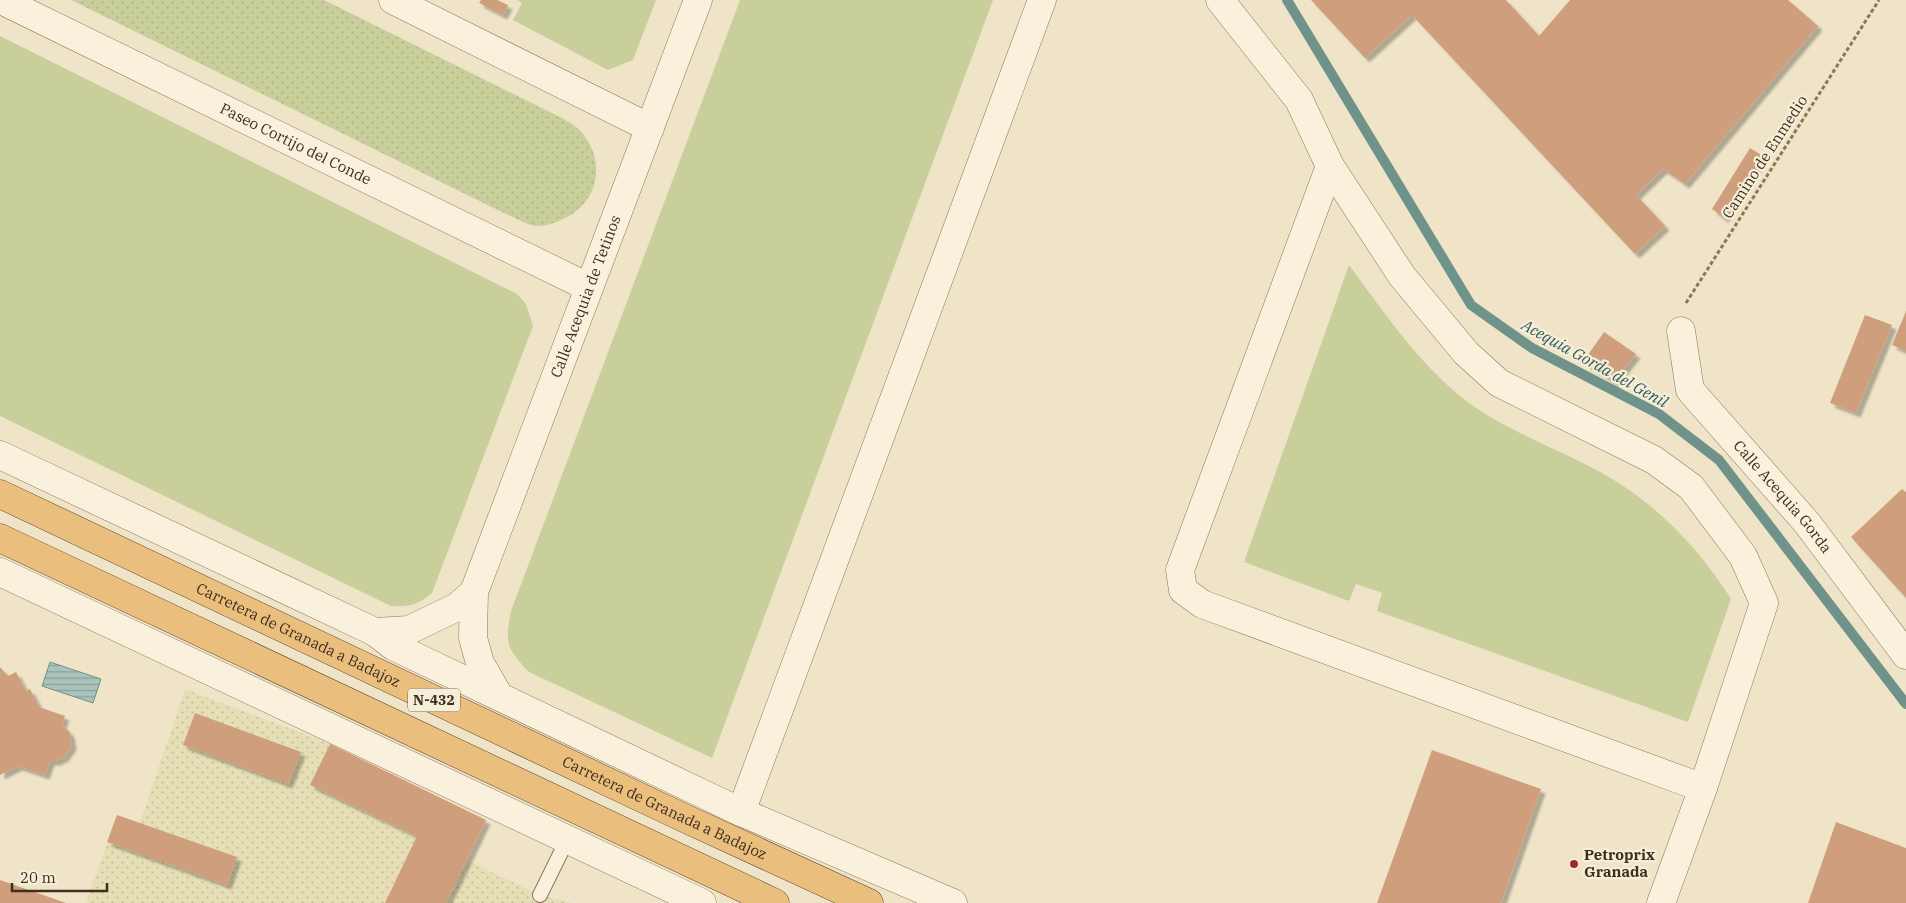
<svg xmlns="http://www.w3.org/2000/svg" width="1906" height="903" font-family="'IBM Plex Serif',serif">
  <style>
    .farmland { fill: url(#farmland-dots) }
    .grass { fill: #c9cf9b }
    .park { fill: url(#park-dots) }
    .water { fill: url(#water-rules); stroke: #6f938a }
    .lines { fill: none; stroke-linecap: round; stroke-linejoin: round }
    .stream { stroke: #6f938a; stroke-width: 10 }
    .building { fill: #cf9f7d; filter: url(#shadow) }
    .service-casing { stroke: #8d765c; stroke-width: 16 }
    .minor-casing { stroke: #8d765c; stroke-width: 29 }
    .trunk-casing { stroke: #5b4430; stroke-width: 29 }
    .path { stroke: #8d765c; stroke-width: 3; stroke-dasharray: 4 2.5; stroke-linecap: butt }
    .service { stroke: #faf1dc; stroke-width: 14 }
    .minor { stroke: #faf1dc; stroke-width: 28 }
    .trunk { stroke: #eabe7c; stroke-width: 28 }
    .poi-dot { fill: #9e2a2b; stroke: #f7eed8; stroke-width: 2 }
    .labels { text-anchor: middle; stroke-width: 4.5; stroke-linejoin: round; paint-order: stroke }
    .shield { fill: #f7eed8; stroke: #756857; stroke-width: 1 }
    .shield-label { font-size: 14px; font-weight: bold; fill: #3d2e20 }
    .street-label { font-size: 15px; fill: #3d2e20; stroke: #f7eed8 }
    .poi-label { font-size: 15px; font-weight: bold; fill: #3d2e20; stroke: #f7eed8; text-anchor: start }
    .water-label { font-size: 16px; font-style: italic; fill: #2f5d5a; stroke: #f7eed8 }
  </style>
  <defs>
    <pattern id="farmland-dots" width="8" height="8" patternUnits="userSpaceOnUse" patternTransform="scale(1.25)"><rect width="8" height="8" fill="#e6deb5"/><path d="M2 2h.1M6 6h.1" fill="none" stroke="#c6bf9b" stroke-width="1.8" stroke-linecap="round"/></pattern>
    <pattern id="park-dots" width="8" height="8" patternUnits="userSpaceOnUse" patternTransform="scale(1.25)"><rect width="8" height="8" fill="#c9cf9b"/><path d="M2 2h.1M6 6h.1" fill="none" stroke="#aeb285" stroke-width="1.8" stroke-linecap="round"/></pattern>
    <pattern id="water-rules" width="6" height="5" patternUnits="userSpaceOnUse" patternTransform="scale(1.25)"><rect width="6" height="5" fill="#a9c4bc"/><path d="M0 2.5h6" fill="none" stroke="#8ba098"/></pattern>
    <filter id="shadow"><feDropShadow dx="4.5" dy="4.5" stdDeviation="1" flood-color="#0004"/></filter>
  </defs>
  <rect width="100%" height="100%" fill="#f0e4c8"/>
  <path class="farmland" d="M185 689 318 739 486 820 466 860 540 895 572 903H86L117 815 140 823Z"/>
  <g class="grass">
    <path d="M517 0H656L633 60 608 70 513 20 522 3Z"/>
    <path d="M740 0H993L712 758 529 672C506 648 505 644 511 611Z"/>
    <path d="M0 36 517 294 526 304 533 326 432 593C418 605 409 607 391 606L0 416Z"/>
    <path d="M1349 265C1384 312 1418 363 1465 400 1506 431 1557 448 1602 473 1655 502 1699 548 1731 599L1688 722 1377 611 1382 593 1356 584 1349 601 1244 562Z"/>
  </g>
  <path class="park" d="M71 0H324L562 118C569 122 578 127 583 134 605 161 599 199 569 216 559 221 547 227 536 226 528 225 518 219 510 216Z"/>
  <path class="water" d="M50 662 101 679 93 703 42 686Z"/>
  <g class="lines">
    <path class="stream" d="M1287 0 1471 305 1532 348 1659 414 1719 460 1906 704"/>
  </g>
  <g class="building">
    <path d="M481 0H497L508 5 503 15 479 3Z"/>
    <path d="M1311 0H1506L1539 36 1570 0H1788L1818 26 1685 184 1663 169 1636 195 1665 226 1635 254 1412 15 1365 58Z"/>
    <path d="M1750 148 1763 156 1724 218 1712 209Z"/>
    <path d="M1906 311V351L1892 345Z"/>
    <path d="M1865 315 1892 325 1856 413 1830 403Z"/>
    <path d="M1604 332 1636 354 1614 382 1583 362Z"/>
    <path d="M1902 489 1906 492V598L1851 537Z"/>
    <path d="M0 667 8 676 16 672 26 691 30 689 39 707 65 716 62 724 70 733 72 746 64 757 56 761H50L45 775 18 766 0 775Z"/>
    <path d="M195 713 301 752 288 784 183 745Z"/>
    <path d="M330 744 486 820 446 903H385L417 836 310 785Z"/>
    <path d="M1432 750 1541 789 1501 903H1377Z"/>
    <path d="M117 815 237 857 227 885 107 842Z"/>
    <path d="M1836 822 1906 848V903H1808Z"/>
    <path d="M0 880 66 903H0Z"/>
  </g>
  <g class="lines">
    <g class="service-casing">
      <path id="service" d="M540 895 567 840"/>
    </g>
    <g class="minor-casing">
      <g id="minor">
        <path id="s1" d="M1 0 588 287"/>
        <path d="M393 0 650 128"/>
        <path d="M1220 0 1299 100 1330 166 1402 276 1466 353 1499 383 1654 460 1691 487 1743 556 1764 603 1703 788 1661 903"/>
        <path d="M1330 166 1180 570 1183 590 1202 604 1703 788"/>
        <path id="s2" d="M1681 331 1690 390 1807 523 1906 655"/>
        <path d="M0 455 375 632 393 646 741 812 953 903"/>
        <path d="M0 572 702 903"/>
        <path d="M375 632 409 630 457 607 474 592"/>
        <path id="s3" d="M499 696 480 663 473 638 474 592 698 0"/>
        <path d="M741 812 1042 0"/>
      </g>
    </g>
    <g class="trunk-casing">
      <g id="trunk">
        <path id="s4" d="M0 494 682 817 869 903"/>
        <path d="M0 538 775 903"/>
      </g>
    </g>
    <path class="path" d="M1686 303 1879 0"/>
    <use href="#service" class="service"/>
    <use href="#minor" class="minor"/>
    <use href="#trunk" class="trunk"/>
  </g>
  <circle class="poi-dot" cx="1574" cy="864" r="5"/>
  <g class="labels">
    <rect class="shield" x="408" y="688.5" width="52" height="23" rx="4"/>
    <g class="shield-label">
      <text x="434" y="705">N-432</text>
    </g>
    <g class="street-label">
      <text dy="5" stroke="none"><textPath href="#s1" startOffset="328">Paseo Cortijo del Conde</textPath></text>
      <text transform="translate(1765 157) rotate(-57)" y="5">Camino de Enmedio</text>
      <text dy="5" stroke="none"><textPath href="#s3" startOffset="426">Calle Acequia de Tetinos</textPath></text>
      <text dy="5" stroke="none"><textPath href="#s2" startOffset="201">Calle Acequia Gorda</textPath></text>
      <text dy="5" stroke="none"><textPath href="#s4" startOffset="330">Carretera de Granada a Badajoz</textPath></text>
      <text dy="5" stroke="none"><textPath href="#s4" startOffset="735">Carretera de Granada a Badajoz</textPath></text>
    </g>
    <g class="poi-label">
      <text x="1584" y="860">Petroprix<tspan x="1584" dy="17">Granada</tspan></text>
    </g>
    <g class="water-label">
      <text transform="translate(1595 363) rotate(29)" y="6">Acequia Gorda del Genil</text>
    </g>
  </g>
  <path d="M12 883v8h95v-8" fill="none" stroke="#3d2e20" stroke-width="2.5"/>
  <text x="20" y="883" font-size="15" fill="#3d2e20" stroke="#f7eed8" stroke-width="4" paint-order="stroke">20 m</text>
</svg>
